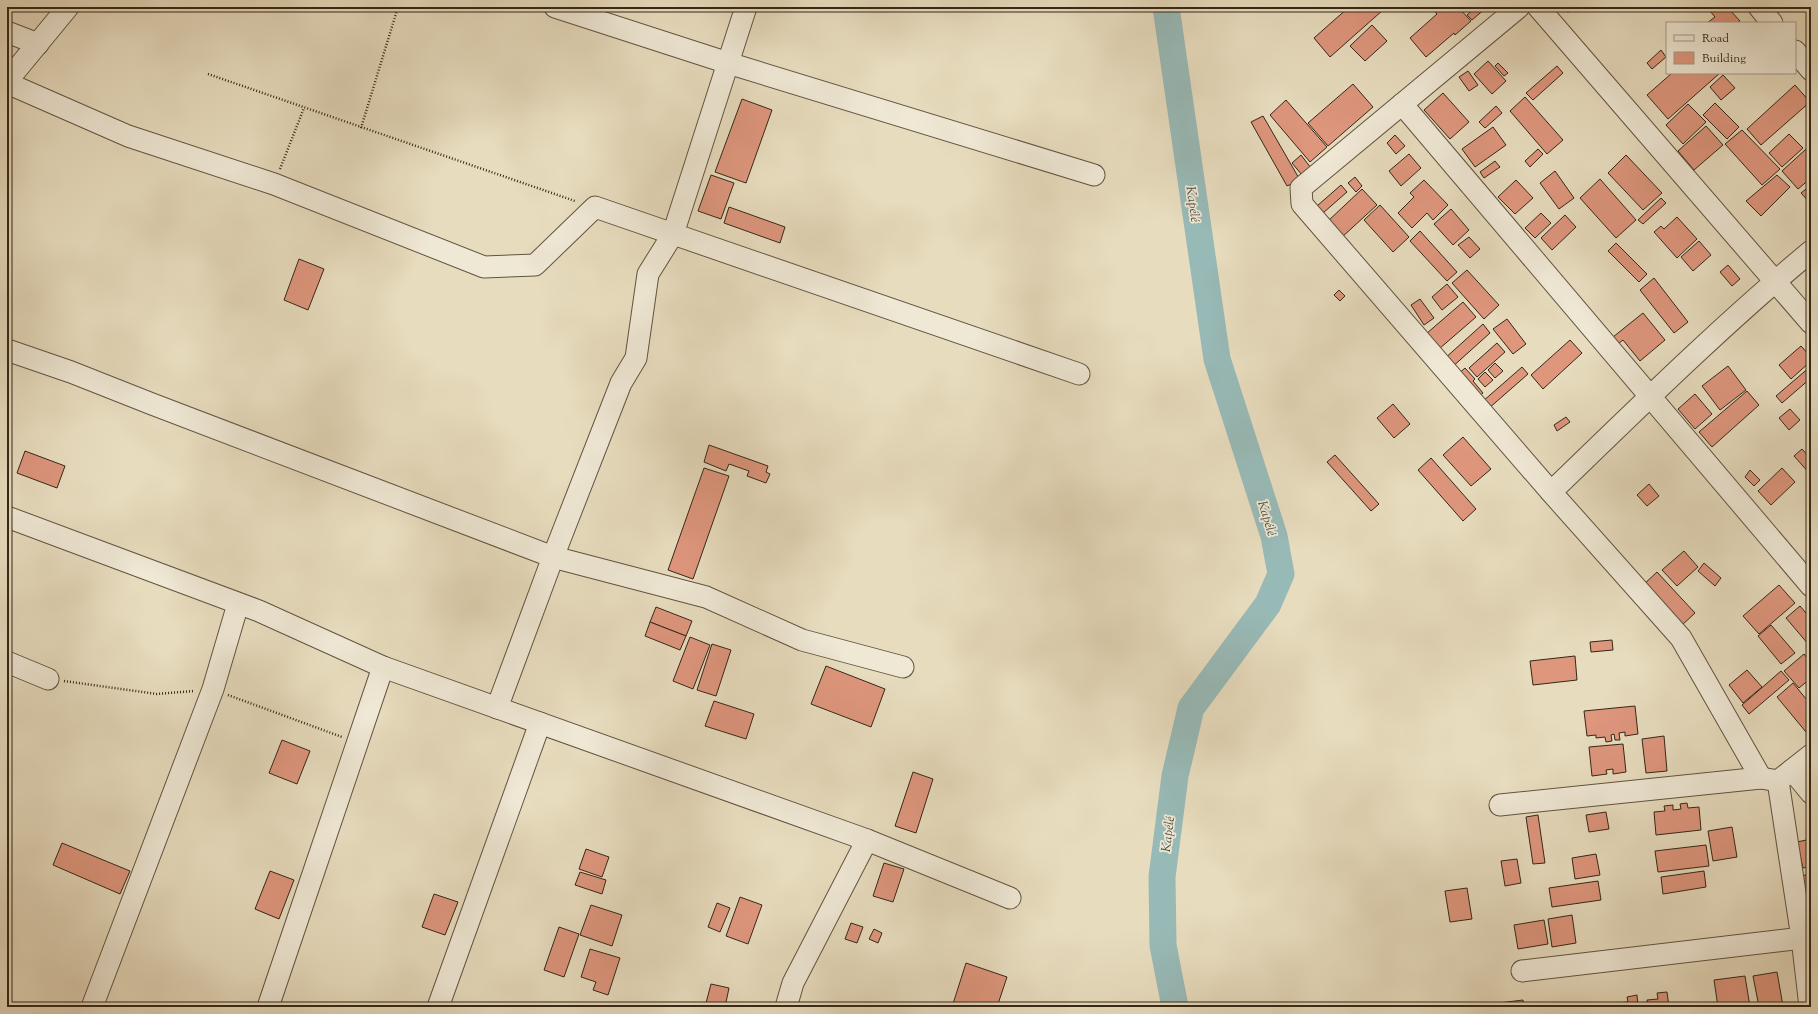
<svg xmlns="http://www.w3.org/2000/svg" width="1818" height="1014" font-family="'Sorts Mill Goudy',serif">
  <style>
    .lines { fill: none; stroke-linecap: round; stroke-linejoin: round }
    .river { stroke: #98bab7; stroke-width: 27 }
    .building { fill: #de967d; stroke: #342717 }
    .minor-casing { stroke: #615441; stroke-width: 23 }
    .path { stroke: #342717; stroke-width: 2.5; stroke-dasharray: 1 2; stroke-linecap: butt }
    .minor { stroke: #efe8d5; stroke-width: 21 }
    .labels { text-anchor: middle; stroke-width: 3.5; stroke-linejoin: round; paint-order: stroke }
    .water-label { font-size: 13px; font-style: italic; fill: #4d4c3f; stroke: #efe8d5 }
  </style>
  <rect width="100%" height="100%" fill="#e7dcbe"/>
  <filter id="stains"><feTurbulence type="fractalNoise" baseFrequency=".005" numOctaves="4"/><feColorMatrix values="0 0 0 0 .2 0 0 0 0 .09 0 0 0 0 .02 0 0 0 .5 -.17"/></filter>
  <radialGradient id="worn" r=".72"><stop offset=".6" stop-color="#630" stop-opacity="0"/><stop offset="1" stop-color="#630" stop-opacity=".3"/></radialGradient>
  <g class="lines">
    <path class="river" d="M1166 7 1217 359 1274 536 1281 574 1268 604 1191 708 1175 776 1162 877 1163 945 1175 1007"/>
  </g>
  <g class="building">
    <path d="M1349 7H1380L1383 10 1330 57 1314 38Z"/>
    <path d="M1431 7H1458L1471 21 1455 35 1454 33 1426 57 1410 38 1437 14Z"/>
    <path d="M1476 7H1487L1472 20 1467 15Z"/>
    <path d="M1567 7H1580V10L1567 12Z"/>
    <path d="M1716 7H1731L1729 9 1740 21 1737 23H1707L1715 17 1710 11Z"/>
    <path d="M1372 25 1387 41 1365 61 1350 46Z"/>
    <path d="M1661 50 1666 57 1652 69 1647 63Z"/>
    <path d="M1488 61 1506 81 1492 94 1474 74Z"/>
    <path d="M1498 63 1508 73 1504 76 1495 66Z"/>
    <path d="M1557 66 1563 73 1533 100 1526 93Z"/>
    <path d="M1468 71 1478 85 1469 91 1459 77Z"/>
    <path d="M1672 73H1720L1668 119 1647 95Z"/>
    <path d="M1723 75 1735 88 1721 100 1710 87Z"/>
    <path d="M1353 84 1373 107 1328 146 1308 123Z"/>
    <path d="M1795 85 1810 102 1761 145 1747 129Z"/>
    <path d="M1443 93 1469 122 1450 139 1424 110Z"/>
    <path d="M1525 97 1563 140 1547 154 1510 111Z"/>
    <path d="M742 99 772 110 746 183 715 172Z"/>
    <path d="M1286 100 1327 147 1310 162 1270 115Z"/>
    <path d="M1715 103 1739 127 1727 139 1703 115Z"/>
    <path d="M1688 104 1706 122 1683 144 1666 125Z"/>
    <path d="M1496 106 1502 113 1485 128 1479 122Z"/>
    <path d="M1263 116 1300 180 1287 186 1251 122Z"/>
    <path d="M1706 126 1723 145 1694 170 1678 151Z"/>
    <path d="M1493 127 1506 145 1475 167 1462 149Z"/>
    <path d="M1742 130 1780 169 1762 185 1725 144Z"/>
    <path d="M1789 134 1803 148 1782 167 1769 153Z"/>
    <path d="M1395 135 1405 146 1396 154 1387 143Z"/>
    <path d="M1538 149 1543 154 1530 167 1525 161Z"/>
    <path d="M1806 149 1811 155V178L1798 189 1782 171Z"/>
    <path d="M1409 154 1421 168 1401 186 1389 171Z"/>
    <path d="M1301 155 1311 168 1302 175 1292 163Z"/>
    <path d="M1626 155 1662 193 1643 210 1608 173Z"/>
    <path d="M1495 161 1500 167 1484 178 1480 172Z"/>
    <path d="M1555 171 1574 198 1559 209 1540 183Z"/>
    <path d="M711 175 734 183 721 219 698 211Z"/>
    <path d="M1777 175 1790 187 1761 216 1746 201Z"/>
    <path d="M1355 177 1362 186 1356 192 1348 183Z"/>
    <path d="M1600 179 1636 220 1616 238 1580 198Z"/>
    <path d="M1424 180 1448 205 1433 220 1427 213 1412 228 1398 213 1414 197 1410 193Z"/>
    <path d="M1516 180 1533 198 1515 214 1498 197Z"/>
    <path d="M1341 185 1347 192 1323 213 1317 206Z"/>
    <path d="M1811 185V204L1801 193Z"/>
    <path d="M1362 189 1377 205 1341 238 1327 222Z"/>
    <path d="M1661 198 1666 203 1643 224 1638 220Z"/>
    <path d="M1380 205 1409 237 1393 252 1364 220Z"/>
    <path d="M729 207 785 227 780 243 724 223Z"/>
    <path d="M1451 209 1469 230 1453 245 1434 224Z"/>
    <path d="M1541 213 1551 223 1535 238 1525 228Z"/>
    <path d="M1565 215 1576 227 1552 250 1541 238Z"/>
    <path d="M1677 217 1697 239 1677 258 1654 232 1661 226 1664 229Z"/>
    <path d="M1420 231 1457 272 1447 281 1410 241Z"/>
    <path d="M1469 237 1480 249 1470 258 1458 245Z"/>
    <path d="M1699 241 1711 255 1693 271 1681 257Z"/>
    <path d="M1616 243 1647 274 1639 282 1608 251Z"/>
    <path d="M299 259 324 269 308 310 284 300Z"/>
    <path d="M1728 265 1740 279 1732 286 1720 272Z"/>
    <path d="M1467 270 1499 305 1484 319 1452 283Z"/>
    <path d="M1654 278 1688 322 1674 333 1640 290Z"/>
    <path d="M1447 284 1458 297 1442 310 1432 297Z"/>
    <path d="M1339 290 1345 296 1340 301 1334 295Z"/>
    <path d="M1420 299 1434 318 1424 325 1411 305Z"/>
    <path d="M1463 302 1476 317 1439 349 1426 334Z"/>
    <path d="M1643 313 1665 340 1640 361 1623 340 1618 344 1613 337Z"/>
    <path d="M1507 319 1526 344 1513 354 1493 329Z"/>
    <path d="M1483 324 1490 333 1450 369 1443 360Z"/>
    <path d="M1570 340 1582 353 1543 389 1531 375Z"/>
    <path d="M1497 343 1505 352 1477 377 1469 368Z"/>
    <path d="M1801 346 1811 357V361L1791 379 1779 365Z"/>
    <path d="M1495 363 1503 371 1495 378 1488 370Z"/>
    <path d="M1728 366 1746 390 1720 410 1702 386Z"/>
    <path d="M1811 366V378L1782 403 1776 396Z"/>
    <path d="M1522 367 1528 374 1488 409 1482 402Z"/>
    <path d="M1465 368 1475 379 1473 381 1483 393 1476 399 1456 376Z"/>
    <path d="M1485 372 1493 380 1485 387 1478 379Z"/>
    <path d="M1747 391 1759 405 1712 447 1699 432Z"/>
    <path d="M1695 394 1712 414 1695 429 1678 409Z"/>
    <path d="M1393 404 1410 424 1394 438 1377 418Z"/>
    <path d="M1790 409 1800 420 1789 430 1779 418Z"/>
    <path d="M1566 417 1570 422 1557 431 1554 425Z"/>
    <path d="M1463 437 1491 469 1471 486 1443 455Z"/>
    <path d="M709 445 768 466 766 472 770 474 766 483 747 476 749 471 729 464 726 471 704 462Z"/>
    <path d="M1802 449 1811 459V475L1794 456Z"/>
    <path d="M25 451 65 466 57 488 17 473Z"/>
    <path d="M1335 455 1379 504 1371 511 1327 462Z"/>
    <path d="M1431 458 1476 509 1463 521 1418 470Z"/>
    <path d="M704 468 729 476 693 579 668 570Z"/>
    <path d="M1782 468 1795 482 1771 505 1758 491Z"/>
    <path d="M1750 470 1760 480 1754 486 1745 477Z"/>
    <path d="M1649 484 1659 496 1647 506 1637 495Z"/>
    <path d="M1684 551 1698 567 1677 586 1662 570Z"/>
    <path d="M1704 563 1721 578 1715 586 1698 571Z"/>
    <path d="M1657 572 1695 613 1680 627 1642 586Z"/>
    <path d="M1779 585 1795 603 1759 634 1743 616Z"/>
    <path d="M1800 606 1811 619V643L1809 645 1786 618Z"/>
    <path d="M656 607 692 621 686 636 650 622Z"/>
    <path d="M650 622 686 636 680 650 645 636Z"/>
    <path d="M1771 625 1795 653 1781 664 1758 636Z"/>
    <path d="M690 637 710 645 693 689 673 681Z"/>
    <path d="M1612 640 1613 650 1591 652 1590 642Z"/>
    <path d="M712 644 731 650 716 696 697 690Z"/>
    <path d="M1804 654 1811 663V678L1799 688 1784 671Z"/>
    <path d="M1575 656 1577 680 1533 685 1530 661Z"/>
    <path d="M826 666 885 689 871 727 811 704Z"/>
    <path d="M1747 670 1762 687 1743 703 1729 685Z"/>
    <path d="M1781 671 1789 680 1749 714 1742 705Z"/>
    <path d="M1793 683 1811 705V728L1806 732 1777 697Z"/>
    <path d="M714 701 754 714 746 739 705 726Z"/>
    <path d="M1635 706 1638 734 1625 736V732L1619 733 1620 740H1615L1614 734 1611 735 1612 741 1606 742 1605 737 1596 738V735L1587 736 1584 711Z"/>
    <path d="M1664 736 1667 771 1646 773 1642 739Z"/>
    <path d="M282 740 310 751 297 784 269 773Z"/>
    <path d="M1623 744 1626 772 1613 774V769L1606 770 1607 774 1592 776 1589 747Z"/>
    <path d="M913 772 933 779 916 833 895 826Z"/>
    <path d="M1687 803 1688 808 1699 807 1701 830 1656 835 1654 812 1665 811 1664 806 1673 805V810L1681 809 1680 804Z"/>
    <path d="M1606 812 1609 829 1589 832 1586 815Z"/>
    <path d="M1538 815 1545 863 1533 864 1526 817Z"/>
    <path d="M1732 827 1737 857 1713 861 1708 831Z"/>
    <path d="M1811 839V870H1809V867L1803 868 1797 842Z"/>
    <path d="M62 843 130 871 120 894 53 865Z"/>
    <path d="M1706 845 1709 866 1658 872 1655 851Z"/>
    <path d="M586 849 609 857 602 877 579 869Z"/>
    <path d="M1596 854 1600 875 1575 879 1572 858Z"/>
    <path d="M1517 859 1521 883 1505 886 1501 861Z"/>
    <path d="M884 863 904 869 893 902 873 896Z"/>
    <path d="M270 871 294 880 279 919 255 909Z"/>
    <path d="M1704 871 1706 887 1663 894 1661 877Z"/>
    <path d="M580 872 606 880 602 894 575 885Z"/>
    <path d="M1811 874V887L1804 889 1801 876Z"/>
    <path d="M1598 881 1601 900 1552 907 1549 888Z"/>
    <path d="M1467 888 1472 919 1450 922 1445 891Z"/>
    <path d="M434 894 458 902 445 935 422 927Z"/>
    <path d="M740 897 762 905 748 944 726 936Z"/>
    <path d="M717 903 730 908 720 932 708 927Z"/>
    <path d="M591 905 622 915 612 946 580 935Z"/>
    <path d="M1572 915 1576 943 1552 947 1548 919Z"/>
    <path d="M1544 920 1548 944 1518 949 1514 925Z"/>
    <path d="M851 923 863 927 857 943 845 939Z"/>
    <path d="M559 927 579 934 564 977 544 970Z"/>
    <path d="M874 929 882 933 878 943 869 939Z"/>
    <path d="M590 949 620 958 608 995 593 990 596 982 581 977Z"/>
    <path d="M966 963 1007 977 997 1007H952Z"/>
    <path d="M1777 972 1783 1006 1759 1007 1753 976Z"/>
    <path d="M1745 976 1750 1007H1718L1714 980Z"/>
    <path d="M711 984 729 988 725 1007 706 1003Z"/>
    <path d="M1667 992 1669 1007H1648L1647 1000 1658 999 1657 993Z"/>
    <path d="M1637 995 1638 1007H1617L1616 1003 1628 1002 1627 997Z"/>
    <path d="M1523 1000 1524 1007H1499V1003Z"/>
  </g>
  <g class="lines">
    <g class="minor-casing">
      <g id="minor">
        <path d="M555 7 728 63 1094 175"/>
        <path d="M1519 7 1301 188 1302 204 1551 492 1681 638 1761 778"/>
        <path d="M1538 7 1811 323"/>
        <path d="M1759 7 1772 23"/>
        <path d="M7 32 38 44"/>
        <path d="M1795 51 1811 70"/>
        <path d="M7 81 68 7"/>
        <path d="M7 83 128 136 274 184 484 267 535 265 595 207 1079 374"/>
        <path d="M1402 104 1811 586"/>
        <path d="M7 350 71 372 152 404 553 557 706 597 802 640 903 667"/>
        <path d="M1551 492C1636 410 1720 327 1811 251"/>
        <path d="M7 517 259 611 383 667 867 840 1010 898"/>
        <path d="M7 662 48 679"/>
        <path d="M497 708 553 557 621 383 636 358 648 274 673 234 746 7"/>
        <path d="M1792 770 1811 793"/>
        <path d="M1778 781 1802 938 1810 1007"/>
        <path d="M1500 805 1761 778 1778 781 1811 755"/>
        <path d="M1522 971 1811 937"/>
        <path d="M92 1007 213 689 238 604"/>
        <path d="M268 1007 383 667"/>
        <path d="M438 1007 540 723"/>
        <path d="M786 1007 793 983 867 840"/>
      </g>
    </g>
    <g class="path">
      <path d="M208 74 575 201"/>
      <path d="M361 128 398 7"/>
      <path d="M280 169 304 108"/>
      <path d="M64 681 157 694 194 691"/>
      <path d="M228 695 342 737"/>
    </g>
    <use href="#minor" class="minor"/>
  </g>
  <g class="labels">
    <g class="water-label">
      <text transform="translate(1194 204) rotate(82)" y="5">Kapélé</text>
      <text transform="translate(1268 518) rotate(73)" y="5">Kapélé</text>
      <text transform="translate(1167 834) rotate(-83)" y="5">Kapélé</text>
    </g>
  </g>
  <rect width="1818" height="1014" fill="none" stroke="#e7dcbe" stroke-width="24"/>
  <rect x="8" y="8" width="1802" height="998" fill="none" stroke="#342717" stroke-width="2"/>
  <rect x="12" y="12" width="1794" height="990" fill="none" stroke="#342717"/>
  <rect x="1666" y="22" width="130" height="52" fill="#efe8d5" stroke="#a49b89"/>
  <rect x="1674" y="35" width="20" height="6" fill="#efe8d5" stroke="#a49b89"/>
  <text x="1702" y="42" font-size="12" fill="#342717">Road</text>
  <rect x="1674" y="52" width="20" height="12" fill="#de967d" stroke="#a49b89"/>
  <text x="1702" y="62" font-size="12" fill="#342717">Building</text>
  <rect width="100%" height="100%" filter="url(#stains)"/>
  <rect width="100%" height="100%" fill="url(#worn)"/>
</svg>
